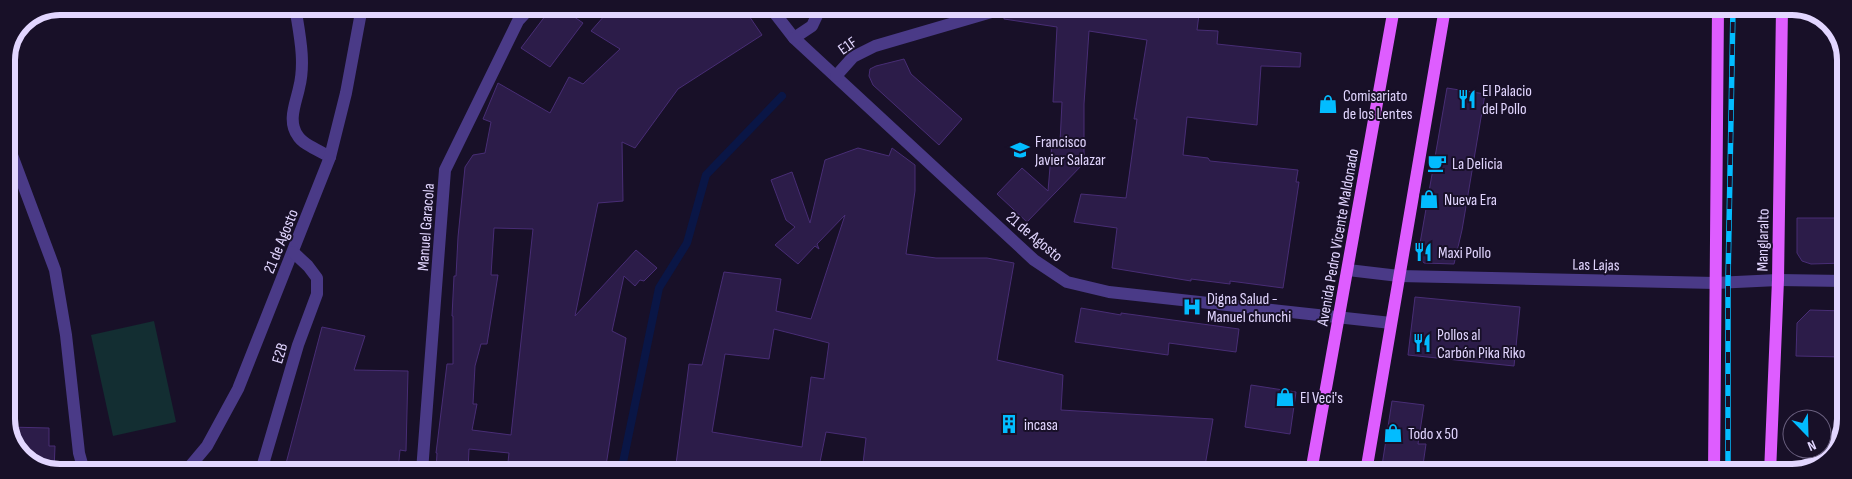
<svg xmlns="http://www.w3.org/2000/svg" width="1852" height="479" font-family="'Sofia Sans Condensed',sans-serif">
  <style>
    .green { fill: #132e32 }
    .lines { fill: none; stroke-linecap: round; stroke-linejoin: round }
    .stream { stroke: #0a1646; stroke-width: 8 }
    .building { fill: #2c1c49; stroke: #482d75; fill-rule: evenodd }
    .minor { stroke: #4a3a87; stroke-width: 12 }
    .major { stroke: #de5dff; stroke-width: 12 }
    .rail-casing { stroke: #02bcff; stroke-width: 5.5 }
    .rail { stroke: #181028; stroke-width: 4; stroke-dasharray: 11; stroke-linecap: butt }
    .labels { text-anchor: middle; stroke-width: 4; stroke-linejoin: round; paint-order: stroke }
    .street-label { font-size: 16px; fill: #e2d6ff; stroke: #181028 }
    .poi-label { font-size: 16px; fill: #e2d6ff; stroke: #181028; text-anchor: start }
    .rim { fill: none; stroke: #e2d6ff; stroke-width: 6 }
  </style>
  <rect width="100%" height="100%" fill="#181028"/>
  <path class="green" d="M154 321 176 422 113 436 91 335Z"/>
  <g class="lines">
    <path class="stream" d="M621 472 659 288 687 243 706 175 782 96"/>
  </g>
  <g class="building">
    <path d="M552 7H560L583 23 550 67 521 48Z"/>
    <path d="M612 7H743L762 35 678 89 635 148 622 142 623 201 598 203 575 316 636 250 657 268 644 281 640 280 635 286 624 276 612 331 626 338 605 472 507 471 509 453 469 449 468 471H436L437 453H436L447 364H453V316H452L454 276H456L458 237 465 167 473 155 485 153 491 122 483 119 498 83 550 113 569 77 583 84 620 49 591 31ZM494 228 533 229 511 435 472 430 477 404H473L475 366 481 344H487L498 275H491Z"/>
    <path d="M1004 7H1200L1197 30 1218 31 1217 44 1301 53 1300 67 1261 66 1257 125 1187 117 1183 155 1208 158 1210 161 1298 170 1296 182H1299L1283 288 1230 281V284L1191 279V281L1112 268 1117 228 1074 222 1081 194 1126 198 1137 119H1134L1147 40 1089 31 1084 104V163L1027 222 997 194 1022 168 1048 191 1052 143H1060L1062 102H1053L1057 27 1004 19Z"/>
    <path d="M904 59 911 74 962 119 939 145 873 85 869 76 870 69 876 66Z"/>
    <path d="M1447 88 1485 94 1462 230 1454 264 1424 263 1418 255Z"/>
    <path d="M858 148 889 156 892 148 915 165V191L906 254 936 258H987L1014 263 997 360 1063 375 1061 410 1213 419 1204 472H862L866 438 826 432 818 472H675L689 364 702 365 724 272 781 279 776 311 811 319 845 215 817 244 819 249 815 246 798 264 775 245 795 227 786 220 771 180 792 172 810 223 825 160ZM774 329 829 343 824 379 811 377 802 447 712 432 725 354 769 359Z"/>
    <path d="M1797 218H1845V263L1811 264 1802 261 1797 253Z"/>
    <path d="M1415 297 1520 307 1514 366 1408 355Z"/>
    <path d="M1081 308 1121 315V313L1239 329 1236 352 1169 343 1168 355 1075 342Z"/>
    <path d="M1810 310 1845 311 1844 357 1796 356 1797 323Z"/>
    <path d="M322 327 365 336 354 370 408 371 406 451 400 450 398 471 360 469V471H284Z"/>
    <path d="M1251 385 1296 392 1290 434 1245 427Z"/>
    <path d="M1392 401 1424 405 1418 444H1426L1422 472H1381Z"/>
    <path d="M8 427 49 428V446H55L54 471H46L19 454Z"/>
  </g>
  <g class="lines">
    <g class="minor">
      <path d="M295 6C299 33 306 61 299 88 296 103 287 121 298 136 302 144 322 152 330 157"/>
      <path d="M770 7 794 38 1034 260 1067 282 1109 292 1391 323"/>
      <path d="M794 38 812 26 821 7"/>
      <path d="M836 76 853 57 875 46 995 11"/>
      <path d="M6 139 55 270 66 335 79 453 84 471"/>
      <path d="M1348 270 1399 276 1715 283 1778 280 1845 281"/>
      <path d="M186 471 207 446 238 389 330 157 346 93 362 7"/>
      <path d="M261 471 298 345 317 294V278L308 266 293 252"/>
      <path d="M422 471 445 170 518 21 531 7"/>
    </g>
    <g class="major">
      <path d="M1311 472 1394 8"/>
      <path d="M1366 472 1445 8"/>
      <path d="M1714 473 1718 8"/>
      <path d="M1770 473 1778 280 1782 8"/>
    </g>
    <g class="rail-casing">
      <path id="rail" d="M1728 473V282L1733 8"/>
    </g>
    <use href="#rail" class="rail"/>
  </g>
  <defs>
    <g id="restaurant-bare" transform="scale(1.5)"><path d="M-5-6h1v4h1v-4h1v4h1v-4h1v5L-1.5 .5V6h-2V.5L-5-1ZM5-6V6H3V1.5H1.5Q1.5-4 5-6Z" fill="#02bcff" stroke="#181028" stroke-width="2.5" paint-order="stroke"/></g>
    <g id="shop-bare" transform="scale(1.5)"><path d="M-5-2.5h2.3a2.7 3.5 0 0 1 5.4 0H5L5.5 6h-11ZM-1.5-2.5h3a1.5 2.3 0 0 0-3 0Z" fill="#02bcff" stroke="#181028" stroke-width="2.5" paint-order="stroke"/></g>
    <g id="school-bare" transform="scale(1.5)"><path d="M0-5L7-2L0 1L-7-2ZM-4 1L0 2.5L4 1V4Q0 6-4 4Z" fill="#02bcff" stroke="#181028" stroke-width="2.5" paint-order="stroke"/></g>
    <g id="cafe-bare" transform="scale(1.5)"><path d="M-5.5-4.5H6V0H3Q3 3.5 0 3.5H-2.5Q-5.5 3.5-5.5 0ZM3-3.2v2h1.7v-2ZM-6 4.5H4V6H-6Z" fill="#02bcff" stroke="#181028" stroke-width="2.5" paint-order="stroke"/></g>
    <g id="hospital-bare" transform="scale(1.5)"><path d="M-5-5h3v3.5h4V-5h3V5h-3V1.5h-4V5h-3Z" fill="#02bcff" stroke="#181028" stroke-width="2.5" paint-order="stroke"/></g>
    <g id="building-bare" transform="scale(1.5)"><path d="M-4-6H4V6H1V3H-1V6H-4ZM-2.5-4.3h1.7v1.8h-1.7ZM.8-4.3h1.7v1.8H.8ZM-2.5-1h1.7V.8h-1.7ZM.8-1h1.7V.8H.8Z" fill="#02bcff" stroke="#181028" stroke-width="2.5" paint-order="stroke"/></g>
  </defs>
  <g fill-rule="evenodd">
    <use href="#restaurant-bare" x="1467" y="99"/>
    <use href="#shop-bare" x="1328" y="104"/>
    <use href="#school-bare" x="1020" y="150"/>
    <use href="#cafe-bare" x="1437" y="163"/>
    <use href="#shop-bare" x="1429" y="199"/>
    <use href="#restaurant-bare" x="1423" y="252"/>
    <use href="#hospital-bare" x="1192" y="307"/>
    <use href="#restaurant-bare" x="1422" y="343"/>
    <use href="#shop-bare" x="1285" y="397"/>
    <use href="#building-bare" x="1009" y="424"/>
    <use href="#shop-bare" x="1393" y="433"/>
  </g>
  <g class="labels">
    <g class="street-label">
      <text transform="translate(847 45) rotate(-35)" y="6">E1F</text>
      <text transform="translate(425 227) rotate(-86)" y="6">Manuel Garacola</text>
      <text transform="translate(1035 236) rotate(40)" y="6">21 de Agosto</text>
      <text transform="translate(1337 237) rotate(-80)" y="6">Avenida Pedro Vicente Maldonado</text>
      <text transform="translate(1762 240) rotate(-89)" y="6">Manglaralto</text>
      <text transform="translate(280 241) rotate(-68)" y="6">21 de Agosto</text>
      <text transform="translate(1596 264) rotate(1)" y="6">Las Lajas</text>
      <text transform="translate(279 353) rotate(-73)" y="6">E2B</text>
    </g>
    <g class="poi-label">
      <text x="1482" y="96">El Palacio<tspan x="1482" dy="18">del Pollo</tspan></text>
      <text x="1343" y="101">Comisariato<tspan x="1343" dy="18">de los Lentes</tspan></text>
      <text x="1035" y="147">Francisco<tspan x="1035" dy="18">Javier Salazar</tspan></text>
      <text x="1452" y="169">La Delicia</text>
      <text x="1444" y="205">Nueva Era</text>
      <text x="1438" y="258">Maxi Pollo</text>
      <text x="1207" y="304">Digna Salud -<tspan x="1207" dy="18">Manuel chunchi</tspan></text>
      <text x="1437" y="340">Pollos al<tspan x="1437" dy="18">Carbón Pika Riko</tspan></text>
      <text x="1300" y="403">El Veci's</text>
      <text x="1024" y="430">incasa</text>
      <text x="1408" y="439">Todo x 50</text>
    </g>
  </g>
  <path d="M0 0H1852V479H0ZM60 15H1792A45 45 0 0 1 1837 60V419A45 45 0 0 1 1792 464H60A45 45 0 0 1 15 419V60A45 45 0 0 1 60 15Z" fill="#181028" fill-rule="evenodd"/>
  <path class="rim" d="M60 15H1792A45 45 0 0 1 1837 60V419A45 45 0 0 1 1792 464H60A45 45 0 0 1 15 419V60A45 45 0 0 1 60 15Z"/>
  <g transform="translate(1807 434) rotate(157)"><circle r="24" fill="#181028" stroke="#695f7e"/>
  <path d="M0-4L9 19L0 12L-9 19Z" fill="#02bcff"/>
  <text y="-8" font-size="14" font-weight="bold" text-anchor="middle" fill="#e2d6ff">N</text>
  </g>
</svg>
